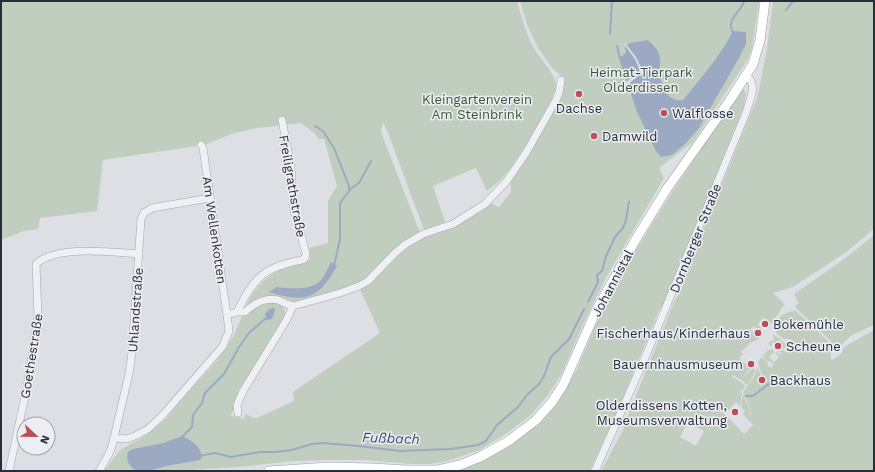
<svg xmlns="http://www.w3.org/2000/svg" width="875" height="472" font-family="'Work Sans',sans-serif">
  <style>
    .green { fill: #c1cebf; fill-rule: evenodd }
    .water { fill: #9baac2 }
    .pier { fill: #dddfe5 }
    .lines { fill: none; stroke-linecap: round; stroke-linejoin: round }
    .stream { stroke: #9baac2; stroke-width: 2 }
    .minor-casing { stroke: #a3a6ae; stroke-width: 8 }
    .major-casing { stroke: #9ea3af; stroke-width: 10 }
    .minor { stroke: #eff0f4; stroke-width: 7 }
    .major { stroke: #fff; stroke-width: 9 }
    .poi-dot { fill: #be4e55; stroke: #eceef3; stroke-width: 1.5 }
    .labels { text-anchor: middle; stroke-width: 3; stroke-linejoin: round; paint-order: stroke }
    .park-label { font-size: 13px; fill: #3a5437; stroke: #eceef3 }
    .poi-label { font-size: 13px; fill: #282d3a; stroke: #eceef3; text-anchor: start }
    .street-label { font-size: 13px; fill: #282d3a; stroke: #eceef3 }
    .water-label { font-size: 14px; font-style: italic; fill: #374969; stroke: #eceef3 }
  </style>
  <rect width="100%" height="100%" fill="#dddfe5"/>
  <g class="green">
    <path d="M1 1H517C522 18 526 35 535 50 542 61 554 72 556 84 558 99 516 162 505 175 500 181 493 186 487 191L476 168 433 186 445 222 424 230 388 133 383 122 381 132 422 238 454 227 491 203 499 207 511 192V180L534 145 562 78 560 75 553 69 538 48 528 27 520 1H759L752 48 748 59 693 142 659 168 664 178 607 276 584 322 561 375 548 395 531 415 524 420 510 431 480 450 447 461 430 464H412L365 460H329L294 461 239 467 174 471H104L120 450 145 436 166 419 183 398 216 362 233 337 250 297 263 281 278 270 310 260 309 248 328 243V201L337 186 324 139H319L314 133 301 123 257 128 234 133 204 145 103 160 97 211 40 218 38 229 24 231 1 240ZM357 283 380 333 293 392 294 401 257 418 251 417 246 414 244 419 231 416 241 390 284 319 286 313 283 307 287 300 297 303 342 290Z"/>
    <path d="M773 1H874V229L845 253 793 287 773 293 783 302 784 305 773 322 770 323 763 318 758 324 762 329 752 327 750 330 754 332 753 334 759 338V339L750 343 741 352 743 354 739 358 750 368 741 380 733 375 732 377 734 378H735L746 386 740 392 742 393 740 406 736 402 725 414 744 434 753 425 743 414 745 411 741 407 743 393C745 405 752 404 749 418 754 408 745 401 743 392L754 377 757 369 758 368 761 376 758 377 761 384 766 382 763 375 762 376 758 362 762 357 768 364 767 365 771 368 774 364 769 361 767 362 763 356 768 350 773 349 774 353 770 355V358L774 362 779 357 776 352 779 351 778 354H781V352L779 351 783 350 781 341 772 343V346L769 345V342L774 340 773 334 787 345 783 350 786 353 793 344 791 339H784L776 333C771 319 785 311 796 311L830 343 831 359 832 360 841 354 844 347 874 330V471H601L624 428 630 410 674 302C681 292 685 282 687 270L757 98 767 49ZM688 422 704 431 696 446 680 437Z"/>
    <path d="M743 89 746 92 744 106 736 126 663 306 659 310 620 406 590 471H457L468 467 539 423 558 402 577 369 595 326 634 253 672 192 740 92Z"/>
    <path d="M874 235V325L852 335 841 345 833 343 799 311 795 306 799 303 794 294 847 257Z"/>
    <path d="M751 369H755C754 376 751 380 747 385L741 380Z"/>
  </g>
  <g class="water">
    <path d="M733 31 746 32V44L739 58 699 128 686 143 672 155 661 157 656 151 637 112 619 58 626 53 625 46 630 43 648 40C653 45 659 50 660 58 661 63 659 68 660 73 661 86 668 103 683 100 700 79 722 54 733 31Z"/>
    <path d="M331 262 337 266C318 300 305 303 269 292L276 287C290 288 311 292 322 279 325 275 328 268 331 262Z"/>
    <path d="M274 308 275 310 272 319 266 320 265 314 269 309Z"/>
    <path d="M182 436C192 440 201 447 202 457L200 460 166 466 148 471H137C130 467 125 461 128 452L133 449 163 443Z"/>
  </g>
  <path class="pier" d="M625 43 636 57 643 72 626 86 625 83 640 71 635 59 624 44Z"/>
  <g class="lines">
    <g class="stream">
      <path d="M786 10 793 1"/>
      <path d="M733 33C732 30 730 27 731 24 732 15 742 10 744 1"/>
      <path d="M610 34 612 1"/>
      <path d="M617 46 620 59"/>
      <path d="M315 126 323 131 334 148 349 186V191L340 203V239L334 266"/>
      <path d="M349 190 359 183 371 161"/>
      <path d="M588 302 598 282 597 275 602 271 606 256 615 237 623 228 626 220 629 202"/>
      <path d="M746 396H753L770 383"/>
      <path d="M182 437 192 427 193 415 202 403 205 393 224 374 239 347 249 333 266 318"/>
      <path d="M199 456 215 453 231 457 260 452H275L292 450 312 444 323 443 359 446 400 451 450 449 478 445 486 441 497 425 518 407 527 395 539 384 544 376 551 357 569 339 584 309"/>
    </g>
    <g class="minor-casing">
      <g id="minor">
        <path d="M201 145 203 148 227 315"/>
        <path d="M237 312H245C254 304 264 297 278 300 283 302 287 305 293 306L340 293 359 286 368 281 395 253 406 244 423 234 453 224 485 204 506 182 526 153 556 100 559 93 561 80"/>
        <path d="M238 413 237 405 243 391 286 321 293 306"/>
        <path d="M115 438 127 439 137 435 148 429 162 416 223 346 229 331 227 315 237 312C254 278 263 267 302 260L305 258 306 253 294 210 291 167 282 120"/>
        <path d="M9 471 27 387 38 317 36 264C56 245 112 252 139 254"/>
        <path d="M99 471 109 454 112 446 129 374 132 352 141 219 144 213 152 208 210 198"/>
        <path d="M595 471 647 353 746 113C749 101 759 84 746 76"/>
      </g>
    </g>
    <g class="major-casing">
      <path id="major" d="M269 471 328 467 372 468 406 470H438L460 465 480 457 510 440 536 420 552 402 563 385 596 311 636 239 666 190 730 100 753 64 760 40 765 1"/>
    </g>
    <use href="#minor" class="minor"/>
    <use href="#major" class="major"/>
  </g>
  <g class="poi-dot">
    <circle cx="579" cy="94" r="4"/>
    <circle cx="664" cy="113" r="4"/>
    <circle cx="594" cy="136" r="4"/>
    <circle cx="765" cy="324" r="4"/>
    <circle cx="758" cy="333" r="4"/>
    <circle cx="778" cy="346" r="4"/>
    <circle cx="751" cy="364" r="4"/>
    <circle cx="762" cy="380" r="4"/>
    <circle cx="735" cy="412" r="4"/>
  </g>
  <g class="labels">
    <g class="park-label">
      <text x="641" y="77">Heimat-Tierpark<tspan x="641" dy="15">Olderdissen</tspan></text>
      <text x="477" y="104">Kleingartenverein<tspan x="477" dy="15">Am Steinbrink</tspan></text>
    </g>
    <g class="poi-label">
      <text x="579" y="113" text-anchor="middle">Dachse</text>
      <text x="672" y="118">Walflosse</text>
      <text x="602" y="141">Damwild</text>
      <text x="773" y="329">Bokemühle</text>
      <text x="750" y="338" text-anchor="end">Fischerhaus/Kinderhaus</text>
      <text x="786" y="351">Scheune</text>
      <text x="743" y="369" text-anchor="end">Bauernhausmuseum</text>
      <text x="770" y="385">Backhaus</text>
      <text x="727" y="410" text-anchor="end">Olderdissens Kotten,<tspan x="727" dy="15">Museumsverwaltung</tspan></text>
    </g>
    <g class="street-label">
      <text transform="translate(293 186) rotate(80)" y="5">Freiligrathstraße</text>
      <text transform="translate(215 230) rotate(82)" y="5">Am Wellenkotten</text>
      <text transform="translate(695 238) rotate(-68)" y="5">Dornberger Straße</text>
      <text transform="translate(612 283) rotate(-62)" y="5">Johannistal</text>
      <text transform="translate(135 310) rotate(-86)" y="5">Uhlandstraße</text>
      <text transform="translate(31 356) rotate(-81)" y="5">Goethestraße</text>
    </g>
    <g class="water-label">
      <text transform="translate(391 438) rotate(2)" y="5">Fußbach</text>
    </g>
  </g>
  <rect width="875" height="472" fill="none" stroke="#282d3a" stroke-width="4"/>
  <g transform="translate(36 436) rotate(112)"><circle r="19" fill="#eceef3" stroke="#9ea1a9"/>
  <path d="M0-3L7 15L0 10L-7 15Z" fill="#be4e55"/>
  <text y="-6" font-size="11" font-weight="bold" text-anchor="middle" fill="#282d3a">N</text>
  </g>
</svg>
